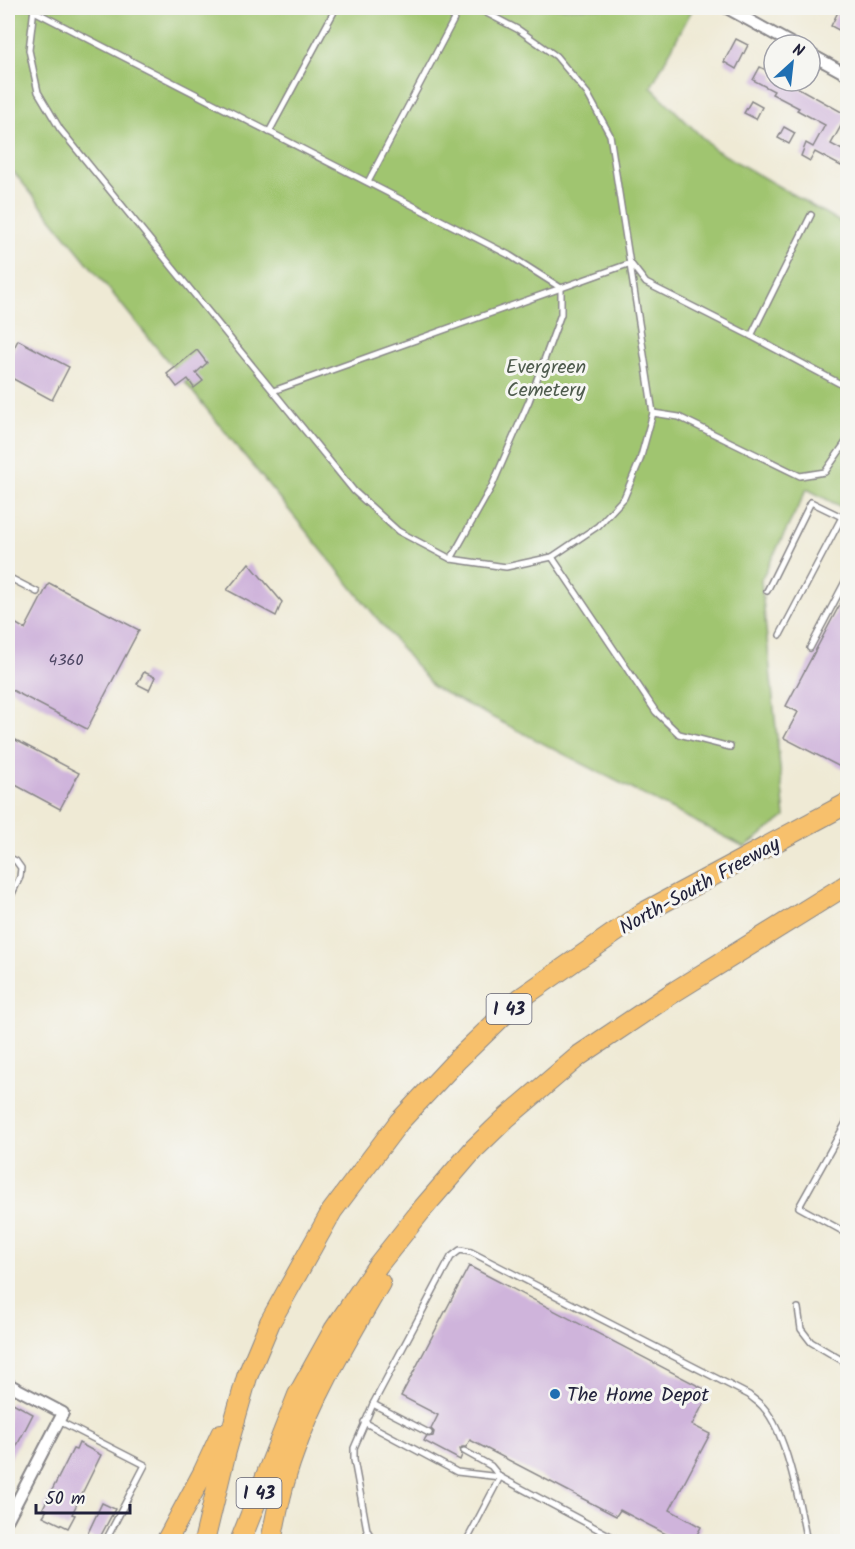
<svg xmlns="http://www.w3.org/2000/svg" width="855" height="1549" font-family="Kalam,sans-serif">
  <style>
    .green { fill: #a0c56f; stroke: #617455; stroke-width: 1.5 }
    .building { fill: #cfb4db }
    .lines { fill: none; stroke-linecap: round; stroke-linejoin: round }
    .lane-casing { stroke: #888688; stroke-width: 8 }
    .street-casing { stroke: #888688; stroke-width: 14 }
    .highway-casing { stroke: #888688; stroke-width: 22 }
    .lane { stroke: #fff; stroke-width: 5 }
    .street { stroke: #fff; stroke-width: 10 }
    .highway { stroke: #f7c06c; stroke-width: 20 }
    .poi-dot { fill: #1f6fb2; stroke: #f6f6f2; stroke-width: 2 }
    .labels { text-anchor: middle; stroke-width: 6; stroke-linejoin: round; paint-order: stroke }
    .number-label { font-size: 16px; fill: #4d4663 }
    .shield { fill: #f6f6f2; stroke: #626272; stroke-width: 1.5 }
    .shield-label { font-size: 18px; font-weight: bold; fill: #22223b }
    .park-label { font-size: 20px; fill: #4e5b4d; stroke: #f6f6f2 }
    .street-label { font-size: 20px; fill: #22223b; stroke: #f6f6f2 }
    .poi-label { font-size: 20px; fill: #22223b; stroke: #f6f6f2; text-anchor: start }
  </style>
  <rect width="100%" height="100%" fill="#f6f6f2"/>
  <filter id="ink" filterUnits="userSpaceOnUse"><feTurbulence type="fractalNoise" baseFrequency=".0167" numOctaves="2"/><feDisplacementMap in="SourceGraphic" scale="12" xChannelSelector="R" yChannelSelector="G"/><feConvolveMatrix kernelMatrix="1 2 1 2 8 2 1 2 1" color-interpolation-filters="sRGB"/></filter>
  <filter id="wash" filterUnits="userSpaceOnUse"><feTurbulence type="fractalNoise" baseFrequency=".008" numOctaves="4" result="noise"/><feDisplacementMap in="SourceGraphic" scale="24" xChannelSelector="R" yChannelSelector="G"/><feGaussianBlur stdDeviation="1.35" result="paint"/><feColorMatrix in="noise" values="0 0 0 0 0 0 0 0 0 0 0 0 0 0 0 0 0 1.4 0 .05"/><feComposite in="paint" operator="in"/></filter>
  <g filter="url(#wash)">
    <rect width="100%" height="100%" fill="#efead5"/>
    <path class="green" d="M8 8H693L651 87 714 149 847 226V510L807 489 761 580 785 817 745 847 433 687 8 165Z"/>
    <g id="blocks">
      <g class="building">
        <path d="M840 8H848V35L831 26Z"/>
        <path d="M736 39 748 45 736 69 724 62Z"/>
        <path d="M760 67 774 74V81H786L847 115 831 144 848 153 841 166 815 152 810 161 801 156 806 143 813 147 825 125 797 110 799 108 772 94 774 91 753 80Z"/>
        <path d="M751 101 762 107 756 119 744 113Z"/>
        <path d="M784 127 795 133 789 144 778 138Z"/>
        <path d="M18 340 69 367 52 400 8 376V360Z"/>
        <path d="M197 350 207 363 196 373 203 381 194 388 188 379 177 387 167 374Z"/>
        <path d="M249 563 282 602 276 616 227 590Z"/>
        <path d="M49 583 139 630 87 729 8 688V619L25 629Z"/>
        <path d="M848 589V771L784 738 798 712 786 706Z"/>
        <path d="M144 672 155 677 149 690 137 684Z"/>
        <path d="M8 736 79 773 60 809 8 781Z"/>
        <path d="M469 1266 710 1392 692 1425 710 1434 670 1510 701 1527 693 1542H681L620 1510 616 1516 470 1440 466 1447H462L460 1449 462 1455 460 1460 424 1441 426 1437 433 1436 434 1432 431 1429 438 1415 401 1396Z"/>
        <path d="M11 1402 33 1414 8 1463V1408Z"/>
        <path d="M79 1443 101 1455 72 1514 75 1515 68 1528 43 1516 47 1510 43 1508 73 1449 76 1450Z"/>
        <path d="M102 1503 115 1509 98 1541 87 1535Z"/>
      </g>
    </g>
  </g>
  <g filter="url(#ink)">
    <use href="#blocks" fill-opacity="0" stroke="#888688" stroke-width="1.5"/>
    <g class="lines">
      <g class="lane-casing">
        <g id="lane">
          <path d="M34 8 29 50 38 92 60 129 354 491 398 531 451 559 506 567 552 557 598 526 624 498 640 460 653 413 610 135 587 93 556 56 519 30 477 8"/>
          <path d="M34 11 509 255 561 288V314L529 401 492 486 451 559"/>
          <path d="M269 132 336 8"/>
          <path d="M368 182 460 8"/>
          <path d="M632 265 646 283 751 336 811 215"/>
          <path d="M751 336 848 388"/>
          <path d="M273 391 631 263"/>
          <path d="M653 413 679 417 800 476 825 472 848 439"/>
          <path d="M552 557 656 712 679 734 730 747"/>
          <path d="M8 577 37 592"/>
          <path d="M767 591 811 502 848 520"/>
          <path d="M780 635 842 517"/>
          <path d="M810 648 848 576"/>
          <path d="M8 857 16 861 21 868 20 877 8 902"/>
          <path d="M848 1119 799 1207 848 1234"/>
          <path d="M798 1308 801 1329 811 1342 848 1364"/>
          <path d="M373 1404 429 1433"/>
          <path d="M59 1421 145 1465 105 1542"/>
          <path d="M364 1422 457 1472 500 1477 466 1542"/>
          <path d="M464 1451 491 1466 500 1477 622 1542"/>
          <path d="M374 1542 367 1530 354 1460V1448L373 1404 451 1257 460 1250 471 1252 749 1395C753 1399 759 1402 763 1407 787 1433 800 1506 807 1542"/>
        </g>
      </g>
      <g class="street-casing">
        <g id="street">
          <path d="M727 8 794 45"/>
          <path d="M810 54 848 75"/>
          <path d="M8 1384 63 1413 8 1519"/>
        </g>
      </g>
      <g class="highway-casing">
        <g id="highway">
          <path d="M166 1542 203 1473 221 1434"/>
          <path d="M204 1542 226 1451 247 1377 270 1322 332 1211 399 1122 458 1059 521 998 643 913 848 803"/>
          <path d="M240 1542 298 1395 334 1330 378 1265 424 1207 474 1149 505 1119 580 1055 674 992 848 884"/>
          <path d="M271 1542C277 1511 283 1481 294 1452 315 1392 349 1337 380 1283"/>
        </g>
      </g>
      <use href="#lane" class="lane"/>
      <use href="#street" class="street"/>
      <use href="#highway" class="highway"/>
    </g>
  </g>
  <circle class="poi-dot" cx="555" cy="1394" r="6"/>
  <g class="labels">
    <g class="number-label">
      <text x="66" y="665">4360</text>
    </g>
    <g class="shield">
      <rect x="486.5" y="994" width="45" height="30" rx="4.5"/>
      <rect x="236.5" y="1478" width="45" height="30" rx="4.5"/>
    </g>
    <g class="shield-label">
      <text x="509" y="1015">I 43</text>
      <text x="259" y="1499">I 43</text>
    </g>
    <g class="park-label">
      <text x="546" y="373">Evergreen<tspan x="546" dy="23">Cemetery</tspan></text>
    </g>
    <g class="street-label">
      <text transform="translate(699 885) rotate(-29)" y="7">North-South Freeway</text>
    </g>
    <g class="poi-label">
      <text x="567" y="1401">The Home Depot</text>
    </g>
  </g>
  <rect width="855" height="1549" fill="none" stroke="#f6f6f2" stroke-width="30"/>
  <g transform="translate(792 63) rotate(27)"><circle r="28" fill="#f6f6f2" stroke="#a1a1a9" stroke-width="1.5"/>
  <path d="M0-4.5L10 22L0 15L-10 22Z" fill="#1f6fb2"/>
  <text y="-9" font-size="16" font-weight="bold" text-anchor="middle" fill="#22223b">N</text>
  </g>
  <path d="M36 1504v9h94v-9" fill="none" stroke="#22223b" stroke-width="3"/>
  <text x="45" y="1504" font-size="18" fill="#22223b" stroke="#f6f6f2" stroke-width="4.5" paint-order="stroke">50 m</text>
</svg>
